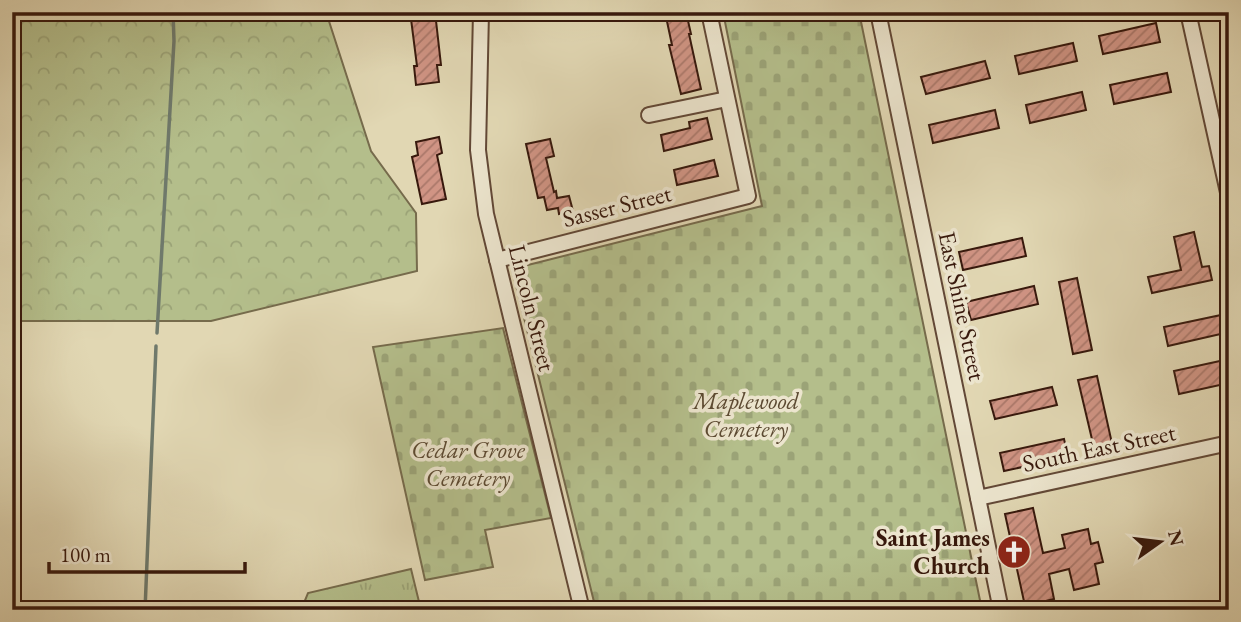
<svg xmlns="http://www.w3.org/2000/svg" width="1241" height="622" font-family="'EB Garamond',serif">
  <style>
    .forest { fill: url(#forest-crowns); stroke: #766b4c; stroke-width: 2 }
    .cemetery { fill: url(#cemetery-stones); stroke: #766b4c; stroke-width: 2 }
    .park { fill: url(#park-tufts); stroke: #766b4c; stroke-width: 2 }
    .lines { fill: none; stroke-linecap: round; stroke-linejoin: round }
    .stream { stroke: #6f796b; stroke-width: 3.5 }
    .building { fill: url(#building-hatch); stroke: #37180c; stroke-width: 2 }
    .minor-casing { stroke: #624836; stroke-width: 18 }
    .minor { stroke: #ece5ce; stroke-width: 14 }
    .labels { text-anchor: middle; stroke-width: 7; stroke-linejoin: round; paint-order: stroke }
    .street-label { font-size: 24px; fill: #37180c; stroke: #ece5ce }
    .park-label { font-size: 24px; font-style: italic; fill: #5c4a32; stroke: #ece5ce }
    .poi-label { font-size: 24px; font-weight: bold; fill: #37180c; stroke: #ece5ce; text-anchor: end }
  </style>
  <defs>
    <pattern id="forest-crowns" width="20" height="18" patternUnits="userSpaceOnUse" patternTransform="scale(1.75)"><rect width="20" height="18" fill="#b4be8b"/><path d="M2 6a3 3 0 1 1 6 0M12 15a3 3 0 1 1 6 0" fill="none" stroke="#9ba377"/></pattern>
    <pattern id="cemetery-stones" width="16" height="16" patternUnits="userSpaceOnUse" patternTransform="scale(1.75)"><rect width="16" height="16" fill="#b4be8b"/><path d="M2 7V4a2 2 0 0 1 4 0v3zM10 15v-3a2 2 0 0 1 4 0v3z" fill="#9ba377"/></pattern>
    <pattern id="park-tufts" width="24" height="20" patternUnits="userSpaceOnUse" patternTransform="scale(1.75)"><rect width="24" height="20" fill="#b4be8b"/><path d="M3 7l-1-3M5 7V3M7 7l1-3M15 17l-1-3M17 17v-4M19 17l1-3" fill="none" stroke="#9ba377"/></pattern>
    <pattern id="building-hatch" width="6" height="6" patternUnits="userSpaceOnUse" patternTransform="scale(1.75)"><rect width="6" height="6" fill="#d09484"/><path d="M-1 1l2-2M0 6l6-6M5 7l2-2" fill="none" stroke="#aa786a"/></pattern>
  </defs>
  <rect width="100%" height="100%" fill="#e1d7b3"/>
  <filter id="stains"><feTurbulence type="fractalNoise" baseFrequency=".00286" numOctaves="4"/><feColorMatrix values="0 0 0 0 .2 0 0 0 0 .09 0 0 0 0 .02 0 0 0 .5 -.17"/></filter>
  <radialGradient id="worn" r=".72"><stop offset=".6" stop-color="#630" stop-opacity="0"/><stop offset="1" stop-color="#630" stop-opacity=".3"/></radialGradient>
  <path class="forest" d="M12 12H326L371 151 416 213 417 271 211 321H12Z"/>
  <g class="cemetery">
    <path d="M723 12H859L982 610H596L512 269 762 206Z"/>
    <path d="M503 328 551 518 485 530 493 567 425 580 373 347Z"/>
  </g>
  <path class="park" d="M411 569 421 610H301L308 593Z"/>
  <g class="lines">
    <g class="stream">
      <path d="M157 333 174 41 173 12"/>
      <path d="M145 610 156 346"/>
    </g>
  </g>
  <g class="building">
    <path d="M416 12H435L441 65H437L439 82 416 85 414 66H417L411 19H417Z"/>
    <path d="M665 12H686L691 34H689L701 89 681 94 669 45H672Z"/>
    <path d="M1156 23 1160 42 1103 54 1099 36Z"/>
    <path d="M1073 43 1077 61 1019 74 1015 56Z"/>
    <path d="M985 61 990 78 926 94 921 77Z"/>
    <path d="M1167 73 1171 92 1114 104 1110 85Z"/>
    <path d="M1082 92 1086 110 1030 123 1026 105Z"/>
    <path d="M995 110 999 128 933 143 929 125Z"/>
    <path d="M707 118 712 139 664 151 661 135 690 128 689 122Z"/>
    <path d="M439 137 442 153 437 155 446 199 422 204 412 157 418 155 416 142Z"/>
    <path d="M550 139 554 156 546 158 554 192 556 191 557 198 569 196 573 211 559 214 558 208 547 210 544 197 538 198 526 144Z"/>
    <path d="M714 160 718 176 677 185 674 170Z"/>
    <path d="M1194 232 1202 267 1209 266 1212 280 1152 293 1148 277 1181 270 1174 237Z"/>
    <path d="M1022 238 1026 256 963 270 959 252Z"/>
    <path d="M1077 278 1092 350 1073 354 1059 282Z"/>
    <path d="M1034 286 1038 304 971 320 966 302Z"/>
    <path d="M1221 315 1225 333 1168 346 1164 327Z"/>
    <path d="M1229 359V383L1179 394 1174 371Z"/>
    <path d="M1097 376 1113 448 1095 452 1078 380Z"/>
    <path d="M1052 387 1057 405 995 419 990 401Z"/>
    <path d="M1064 439 1068 457 1004 471 1000 453Z"/>
    <path d="M1033 508 1043 553 1065 548 1062 535 1088 529 1091 544 1098 542 1103 562 1095 564 1099 584 1074 590 1069 569 1049 574 1054 599 1025 606 1005 514Z"/>
  </g>
  <g class="lines">
    <g class="minor-casing">
      <g id="minor">
        <path d="M481 12 478 150 486 214 582 610"/>
        <path d="M878 12 1001 610"/>
        <path d="M1188 12 1229 197"/>
        <path d="M649 115 727 99"/>
        <path d="M497 260 748 196 709 12"/>
        <path d="M978 498 1229 443"/>
      </g>
    </g>
    <use href="#minor" class="minor"/>
  </g>
  <defs>
    <g id="church-disc" transform="scale(1.75)"><circle r="9.5" fill="#8f2418" stroke="#ece5ce"/><path d="M-1.2-6h2.4v3.5h3.3v2.4h-3.3V6h-2.4V-.1h-3.3v-2.4h3.3Z" fill="#fff"/></g>
  </defs>
  <g fill-rule="evenodd">
    <use href="#church-disc" x="1014" y="552"/>
  </g>
  <g class="labels">
    <g class="street-label">
      <text transform="translate(617 206) rotate(-14)" y="8">Sasser Street</text>
      <text transform="translate(962 306) rotate(78)" y="8">East Shine Street</text>
      <text transform="translate(532 308) rotate(76)" y="8">Lincoln Street</text>
      <text transform="translate(1099 448) rotate(-12)" y="8">South East Street</text>
    </g>
    <g class="park-label">
      <text x="746" y="409">Maplewood<tspan x="746" dy="28">Cemetery</tspan></text>
      <text x="468" y="458">Cedar Grove<tspan x="468" dy="28">Cemetery</tspan></text>
    </g>
    <g class="poi-label">
      <text x="990" y="546">Saint James<tspan x="990" dy="28">Church</tspan></text>
    </g>
  </g>
  <rect width="1241" height="622" fill="none" stroke="#e1d7b3" stroke-width="42"/>
  <rect x="14" y="14" width="1213" height="594" fill="none" stroke="#37180c" stroke-width="3.5"/>
  <rect x="21" y="21" width="1199" height="580" fill="none" stroke="#37180c" stroke-width="2"/>
  <g transform="translate(1160 542) rotate(76)" stroke="#ece5ce" stroke-width="5" paint-order="stroke">
  <path d="M0-5L12 26L0 18L-12 26Z" fill="#37180c"/>
  <text y="-10" font-size="19" font-weight="bold" text-anchor="middle" fill="#37180c">N</text>
  </g>
  <path d="M49 562v10h196v-10" fill="none" stroke="#37180c" stroke-width="3.5"/>
  <text x="60" y="562" font-size="21" fill="#37180c" stroke="#ece5ce" stroke-width="5" paint-order="stroke">100 m</text>
  <rect width="100%" height="100%" filter="url(#stains)"/>
  <rect width="100%" height="100%" fill="url(#worn)"/>
</svg>
